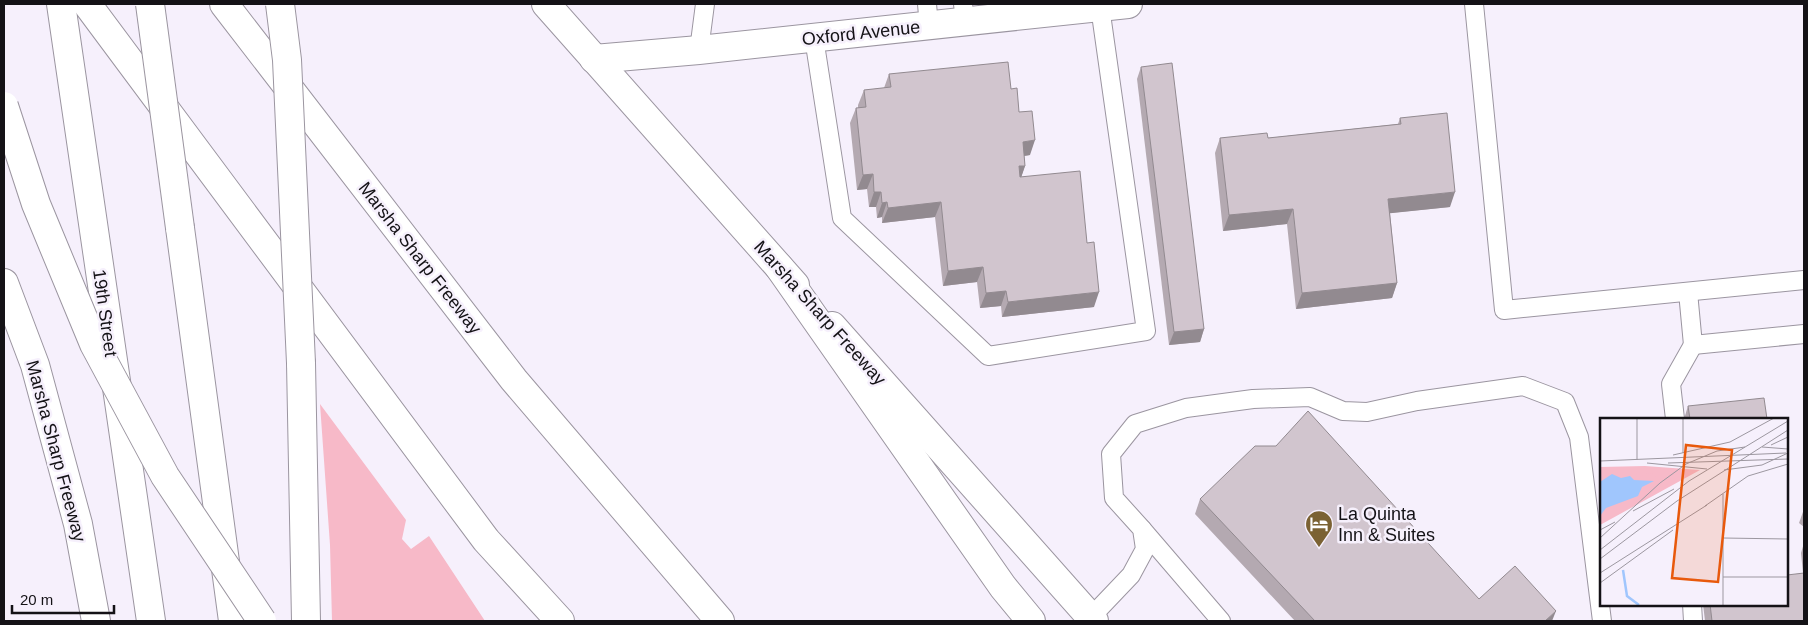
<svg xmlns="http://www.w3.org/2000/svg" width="1808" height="625" font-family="Helvetica,sans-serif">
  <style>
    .green { fill: #f7b9c8 }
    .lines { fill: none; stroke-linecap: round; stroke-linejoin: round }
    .service-casing { stroke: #9b95a0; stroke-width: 20 }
    .minor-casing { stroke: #9b95a0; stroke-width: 30 }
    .secondary-casing { stroke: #9b95a0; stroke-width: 30 }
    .primary-casing { stroke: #9b95a0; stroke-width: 30 }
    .motorway-casing { stroke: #9b95a0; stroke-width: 30 }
    .service { stroke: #fff; stroke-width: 18 }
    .minor { stroke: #fff; stroke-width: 28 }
    .secondary { stroke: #fff; stroke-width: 28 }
    .primary { stroke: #fff; stroke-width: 28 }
    .motorway { stroke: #fff; stroke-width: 28 }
    .primary-bridge-casing { stroke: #9b95a0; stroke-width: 30; stroke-linecap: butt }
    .motorway-bridge-casing { stroke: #9b95a0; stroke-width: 30; stroke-linecap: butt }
    .primary-bridge { stroke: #fff; stroke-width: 28 }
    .motorway-bridge { stroke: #fff; stroke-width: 28 }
    .wall { fill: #b4a9b1 }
    .shaded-wall { fill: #928a90 }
    .building { fill: #d1c5ce; stroke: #928a90 }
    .labels { text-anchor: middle; stroke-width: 5; stroke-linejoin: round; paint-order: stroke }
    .street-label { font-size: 18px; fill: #141216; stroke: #f6f0fc }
    .poi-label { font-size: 18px; fill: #141216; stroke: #f6f0fc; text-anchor: start }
    .inset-river { fill: none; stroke: #a0c6fd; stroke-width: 2.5 }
    .inset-road { fill: none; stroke: #9c97a0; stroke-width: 1 }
    .view { fill: #e8590c; fill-opacity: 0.15; stroke: #e8590c; stroke-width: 2.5 }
    .inset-edge { fill: none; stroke: #141216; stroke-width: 2.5 }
  </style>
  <rect width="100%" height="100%" fill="#f6f0fc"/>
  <path class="green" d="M320 404 406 520 402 539 411 549 429 536 485 621H332L330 545Z"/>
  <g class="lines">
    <g class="service-casing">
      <g id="service">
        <path d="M927 4 929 26"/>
        <path d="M963 4 965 21"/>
        <path d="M1474 4 1504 310 1804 280"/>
        <path d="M814 38 842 218 988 356 1146 331 1100 7"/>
        <path d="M699 50 705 4"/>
        <path d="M1688 292 1693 345 1804 334"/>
        <path d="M1675 419 1671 384 1693 345"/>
        <path d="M1142 529 1221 621"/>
        <path d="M1692 604 1693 621"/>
        <path d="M1091 617 1131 575 1145 549 1142 529 1114 498 1111 454 1135 424 1186 408 1253 399 1310 397 1343 411 1367 412 1417 401 1523 386 1565 402 1579 437 1602 621"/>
      </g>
    </g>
    <g class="minor-casing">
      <path id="minor" d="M594 59 699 50 1128 4"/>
    </g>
    <g class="secondary-casing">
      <g id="secondary">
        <path d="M546 4 795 285"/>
        <path d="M4 283 35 365 78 524 96 621"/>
        <path d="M832 326 1094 621"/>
      </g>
    </g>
    <g class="primary-casing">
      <g id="primary">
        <path d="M61 4 151 621"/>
        <path d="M180 228 233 621"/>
      </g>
    </g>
    <g class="motorway-casing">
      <g id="motorway">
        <path d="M87 4 486 540 560 621"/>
        <path d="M224 4 514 380 720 621"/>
        <path d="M779 267 1003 587 1031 621"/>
        <path d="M301 363 306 621"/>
      </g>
    </g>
    <use href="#service" class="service"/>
    <use href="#minor" class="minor"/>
    <use href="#secondary" class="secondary"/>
    <use href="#primary" class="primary"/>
    <use href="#motorway" class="motorway"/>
    <g class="primary-bridge-casing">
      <path id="primary-bridge" d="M150 4 180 228"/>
    </g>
    <g class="motorway-bridge-casing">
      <g id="motorway-bridge">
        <path d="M280 4 287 60 301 363"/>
        <path d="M4 106 36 204 94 344 165 476 262 621"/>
      </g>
    </g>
    <use href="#primary-bridge" class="primary-bridge"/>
    <use href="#motorway-bridge" class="motorway-bridge"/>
  </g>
  <g class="wall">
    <path d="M1141 67 1204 329 1200 342 1169 345 1137 79Z"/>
    <path d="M889 74 1011 89 1019 112 1030 155 1024 156 1025 166 1021 177 1094 307 1002 317 1001 306 980 308 977 282 943 286 935 217 882 223V217L877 218 876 207H869L867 189 857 190 850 123 856 108H858V105L864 90 884 88Z"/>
    <path d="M1400 118 1450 207 1390 213 1397 283 1392 298 1296 309 1287 224 1223 231 1215 153 1220 138H1268L1398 124Z"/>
    <path d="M1688 406 1767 419H1684Z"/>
    <path d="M1200 499 1479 599 1552 621H1295L1195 514Z"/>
    <path d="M1804 509V527L1799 523Z"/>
    <path d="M1804 543V621H1705L1703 604H1787L1803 573 1801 553Z"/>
  </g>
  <g class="shaded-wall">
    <path d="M1035 140 1030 155 1017 157 1023 142Z"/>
    <path d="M1019 166H1025L1020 181Z"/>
    <path d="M873 174 867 189 857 190 863 175Z"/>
    <path d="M874 192H881L876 207H869Z"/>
    <path d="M1455 192 1450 207 1383 214 1388 199Z"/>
    <path d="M887 202 882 217 877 218 882 203Z"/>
    <path d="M941 202 935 217 882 223 888 208Z"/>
    <path d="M1293 209 1287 224 1223 231 1229 215Z"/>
    <path d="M983 267 977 282 943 286 948 271Z"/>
    <path d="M1397 283 1392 298 1296 309 1302 293Z"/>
    <path d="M1006 291 1001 306 980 308 986 293Z"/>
    <path d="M1099 292 1094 307 1002 317 1008 302Z"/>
    <path d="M1204 329 1200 342 1169 345 1174 332Z"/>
    <path d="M1556 611 1552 621H1545Z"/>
  </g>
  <g class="building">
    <path d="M1008 62 1011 89 1017 88 1019 112 1032 111 1035 140 1023 142 1025 166H1019L1020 177 1080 171 1087 243 1094 242 1099 292 1008 302 1006 291 986 293 983 267 948 271 941 202 888 208 887 202 882 203 881 192H874L873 174 863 175 856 108 866 107 864 90 891 87 889 74Z"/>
    <path d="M1172 63 1204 329 1174 332 1141 67Z"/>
    <path d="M1447 113 1455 192 1388 199 1397 283 1302 293 1293 209 1229 215 1220 138 1267 133 1268 138 1401 124 1400 118Z"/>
    <path d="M1764 398 1767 419H1690L1688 406Z"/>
    <path d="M1308 411 1479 599 1515 566 1556 611 1545 621H1315L1200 499 1255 446H1276Z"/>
    <path d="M1804 573V621H1712L1710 604H1787V575Z"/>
  </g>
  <defs>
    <g id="hotel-pin" transform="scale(1.4375)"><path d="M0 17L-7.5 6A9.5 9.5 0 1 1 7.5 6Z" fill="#7b6233" stroke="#f6f0fc"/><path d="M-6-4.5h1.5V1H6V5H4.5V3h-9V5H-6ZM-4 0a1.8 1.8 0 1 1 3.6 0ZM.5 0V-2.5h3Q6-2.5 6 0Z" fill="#fff"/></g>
  </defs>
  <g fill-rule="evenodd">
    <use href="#hotel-pin" x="1319" y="524"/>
  </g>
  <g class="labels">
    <g class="street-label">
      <text transform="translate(861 33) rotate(-6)" y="6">Oxford Avenue</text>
      <text transform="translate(420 258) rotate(52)" y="6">Marsha Sharp Freeway</text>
      <text transform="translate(105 313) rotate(82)" y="6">19th Street</text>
      <text transform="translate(820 313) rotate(48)" y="6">Marsha Sharp Freeway</text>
      <text transform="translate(56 451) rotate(75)" y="6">Marsha Sharp Freeway</text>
    </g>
    <g class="poi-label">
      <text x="1338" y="520">La Quinta<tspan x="1338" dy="21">Inn &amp; Suites</tspan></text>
    </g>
  </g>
  <g transform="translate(1600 418)">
    <rect width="188" height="188" fill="#f6f0fc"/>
    <path d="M45 48 100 52 0 107V49Z" fill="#f7b9c8"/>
    <path d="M56 55 54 63 31 61 40 60 43 56Z" fill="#f7b9c8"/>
    <path d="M12 56 21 60 30 58 34 62 54 63 42 69 38 78 6 90 0 98V64Z" fill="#a0c6fd"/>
    <path class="inset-river" d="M23 152 27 178 39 187"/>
    <path class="inset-road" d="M171 27 188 19M162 29 188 31M83 35V0M73 37 130 24 174 0M37 42V0M0 43 186 35M47 45 107 51M68 45 188 41M124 52 162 47 188 35M123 76V187M105 88 148 58 188 46M33 93 74 71M0 112 15 104M0 120 60 65 86 46 117 33 145 29M123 120 188 121M0 132 89 63 188 3M0 141 77 83 188 12M0 155 107 87M123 159H188M0 165 73 112"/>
    <path class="view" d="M86 27 132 32 118 164 72 160Z"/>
    <rect width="188" height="188" class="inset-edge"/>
  </g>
  <rect width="1808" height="625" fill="none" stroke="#141216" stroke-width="10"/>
  <path d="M12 605v8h102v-8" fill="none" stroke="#141216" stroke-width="2.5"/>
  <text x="20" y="605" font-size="15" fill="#141216" stroke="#f6f0fc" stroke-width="4" paint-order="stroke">20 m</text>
</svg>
